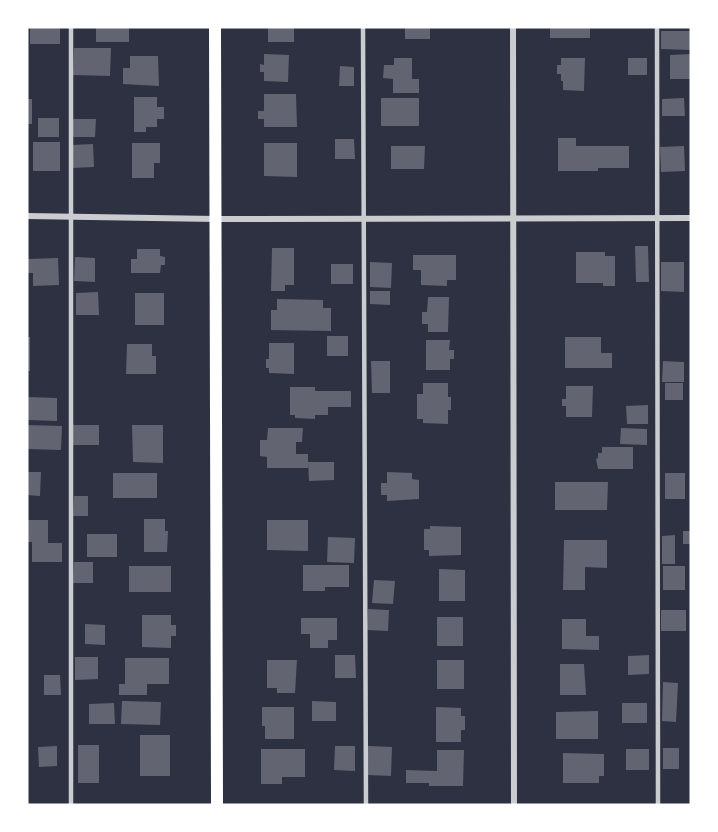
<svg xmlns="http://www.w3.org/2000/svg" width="718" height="832" font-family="Poppins,sans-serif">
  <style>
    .building { fill: #626471 }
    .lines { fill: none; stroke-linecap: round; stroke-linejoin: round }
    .service { stroke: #caccd0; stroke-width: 4.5 }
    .minor { stroke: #caccd0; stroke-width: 6 }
    .secondary { stroke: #fff; stroke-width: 12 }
  </style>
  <rect width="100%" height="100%" fill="#2d3142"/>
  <g class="building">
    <rect x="30" y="27" width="30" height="17"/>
    <rect x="96" y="27" width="33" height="15"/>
    <rect x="268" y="27" width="26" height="15"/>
    <rect x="405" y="27" width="25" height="12"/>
    <rect x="550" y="27" width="40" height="11"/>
    <path d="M661 31H691V50L661 49Z"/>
    <path d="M74 48H111L110 76 73 75Z"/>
    <path d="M264 54 289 55 288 82 264 81V72H260V64L264 65Z"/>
    <path d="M691 54V79H670V55Z"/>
    <path d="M130 56H158L159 86 123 84V68H130Z"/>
    <path d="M394 58H412V79H419V93H393V79L383 78 384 65H394Z"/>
    <path d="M561 58H585L584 91 563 90V81H561V74H557V65H561Z"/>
    <rect x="628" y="58" width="19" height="17"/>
    <path d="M340 66 354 67V86H339Z"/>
    <path d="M264 94H296L297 127H264V119H258V111H264Z"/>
    <path d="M134 97H157V107H164V119H157V127H146V132H134Z"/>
    <rect x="381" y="98" width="38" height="28"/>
    <path d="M684 98 685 116H662V99Z"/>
    <rect x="27" y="99" width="5" height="25"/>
    <rect x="38" y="118" width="21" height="19"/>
    <path d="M73 119H96L95 137H73Z"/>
    <path d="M558 138H576V146H629V168H598V171H558Z"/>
    <path d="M335 139H354L355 159H335Z"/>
    <rect x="33" y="142" width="27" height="29"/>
    <path d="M132 143H160V163H154V178H132Z"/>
    <path d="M264 143H297V177L264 176Z"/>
    <path d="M93 144 94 167 73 168 72 145Z"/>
    <path d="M391 146H425L424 169H391Z"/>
    <path d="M684 146 685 171 661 172 660 147Z"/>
    <path d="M635 246H648L649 282H636Z"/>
    <path d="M272 248H294V285H285V291H271Z"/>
    <path d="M137 249H160V256L165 257V265H161L160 273H131V259H137Z"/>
    <path d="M576 252H605V256H615V286H603V283H576Z"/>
    <path d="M413 255H456V280H447V286L421 285V270H413Z"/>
    <path d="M75 257 95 258V282L74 281Z"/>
    <path d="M58 258 59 285 33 286V273H27V259Z"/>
    <path d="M370 262 392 263 391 288 370 287Z"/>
    <path d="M661 262H684V292L661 291Z"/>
    <rect x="331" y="264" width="22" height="20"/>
    <path d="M370 291H390V305L370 304Z"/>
    <path d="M98 292 99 315H76V293Z"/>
    <rect x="135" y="293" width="29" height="32"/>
    <path d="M428 297H449L448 332H428V324H422V312H427Z"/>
    <path d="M277 299 323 300V308H331V331L271 330V310H277Z"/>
    <rect x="327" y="336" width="21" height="20"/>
    <rect x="27" y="337" width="3" height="34"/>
    <path d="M565 337H601V353H612V368H565Z"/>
    <path d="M426 340H450L449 350H454V359H450V370H426Z"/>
    <path d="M269 343H294V374L269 373V368H266V359H269Z"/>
    <path d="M127 344H152V356H156V374H126Z"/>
    <path d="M371 361H390V393H372Z"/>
    <path d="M663 361 684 362V382H662Z"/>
    <path d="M423 383H448V397H451V410H448V424L423 423V419H417V394H423Z"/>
    <rect x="665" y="383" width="18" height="17"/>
    <path d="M566 386H593L592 417H566V406H562V399H566Z"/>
    <path d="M290 387H315V391H351V407H328V415H315V419L295 418V415H290Z"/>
    <path d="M27 397 57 398V421L27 420Z"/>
    <path d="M648 405V424H627L626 406Z"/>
    <path d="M27 425 62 426 61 450 27 449Z"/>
    <rect x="73" y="425" width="26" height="20"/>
    <path d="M132 425H163V463L133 462Z"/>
    <path d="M268 428H303L302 442H296V454H308V468H267V457L260 456V440H267Z"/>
    <path d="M621 428 647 429V445L620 444Z"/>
    <path d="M602 447H633V469H598L596 459 598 458V453H602Z"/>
    <path d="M308 462H334V480L309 481Z"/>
    <path d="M27 472H41L40 496 27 495Z"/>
    <path d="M387 472 412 473V479L419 480V499L387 501V495H381V483H387Z"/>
    <rect x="113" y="473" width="44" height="25"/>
    <rect x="665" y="473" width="20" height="26"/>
    <path d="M555 482H608L607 510H555Z"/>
    <path d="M74 496H88V516H73Z"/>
    <path d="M144 519H165V531H168L167 552H144Z"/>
    <path d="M27 520H48V543H62V562H32V542H27Z"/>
    <path d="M267 520H308V551L267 550Z"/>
    <path d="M430 526 461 527V555L429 556V550H424V529H430Z"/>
    <rect x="683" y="531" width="8" height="13"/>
    <rect x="87" y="534" width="30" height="23"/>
    <path d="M675 535V564H662V536Z"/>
    <path d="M328 537 355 538 354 563 327 562Z"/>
    <path d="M564 540H607V568L585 567V590H563Z"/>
    <path d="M74 562H93V583H73Z"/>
    <path d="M303 565H349V587H325V591H303Z"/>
    <rect x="129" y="566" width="42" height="26"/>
    <rect x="663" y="566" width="22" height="24"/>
    <path d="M439 569 465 570V601H439Z"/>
    <path d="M374 580 395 581 393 604 372 603Z"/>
    <path d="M368 609 389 610 388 631 367 630Z"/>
    <rect x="661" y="610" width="25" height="21"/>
    <path d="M142 615H171V625H176V636H171V648L142 647Z"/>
    <rect x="437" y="617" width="26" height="29"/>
    <path d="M301 618H337V640H328V648H310V634H301Z"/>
    <path d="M562 619H586V636H599V650L562 649Z"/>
    <path d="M85 624 105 625V645L85 644Z"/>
    <path d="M335 655H355L356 678H335Z"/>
    <path d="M649 655V674L628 675V656Z"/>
    <path d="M75 657H98V679L75 680Z"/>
    <path d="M125 658H169V684H147V695H119V684H125Z"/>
    <path d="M267 660H297L295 693H277V688H267Z"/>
    <rect x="437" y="660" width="27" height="29"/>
    <path d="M560 664H584L586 695H560Z"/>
    <path d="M44 675H60L61 695H44Z"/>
    <path d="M663 682 678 683 676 722 662 721Z"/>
    <path d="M122 701 161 702 160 725 121 724Z"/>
    <path d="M312 701 336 702V721H312Z"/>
    <path d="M114 703 115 724H89V704Z"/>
    <rect x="622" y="703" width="25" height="20"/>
    <path d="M262 707H294V739H265V726H262Z"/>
    <path d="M436 707 461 708V716H465V730H461V742H436Z"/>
    <path d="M598 711V739H556V712Z"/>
    <rect x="140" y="735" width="30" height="41"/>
    <rect x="78" y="745" width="21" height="38"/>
    <path d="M57 746V766L39 767 38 747Z"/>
    <path d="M335 746H355V771L334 770Z"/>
    <path d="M368 746 392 747 391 776 368 775Z"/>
    <rect x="663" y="748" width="16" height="21"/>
    <path d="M261 749H305V777H282V784H261Z"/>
    <rect x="626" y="749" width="23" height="21"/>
    <path d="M437 750H464L463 786H429V783H406V770L437 771Z"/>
    <path d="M563 753 604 754V776H599V783H563Z"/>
  </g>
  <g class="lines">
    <g class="service">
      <path d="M71 27V805"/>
      <path d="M363 27 366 805"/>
      <path d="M657 27 658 805"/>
    </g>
    <g class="minor">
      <path d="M513 27 514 805"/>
      <path d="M27 216 216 219 691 218"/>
    </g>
    <path class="secondary" d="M215 27 217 805"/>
  </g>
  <rect width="718" height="832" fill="none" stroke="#ffffff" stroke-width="57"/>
</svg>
